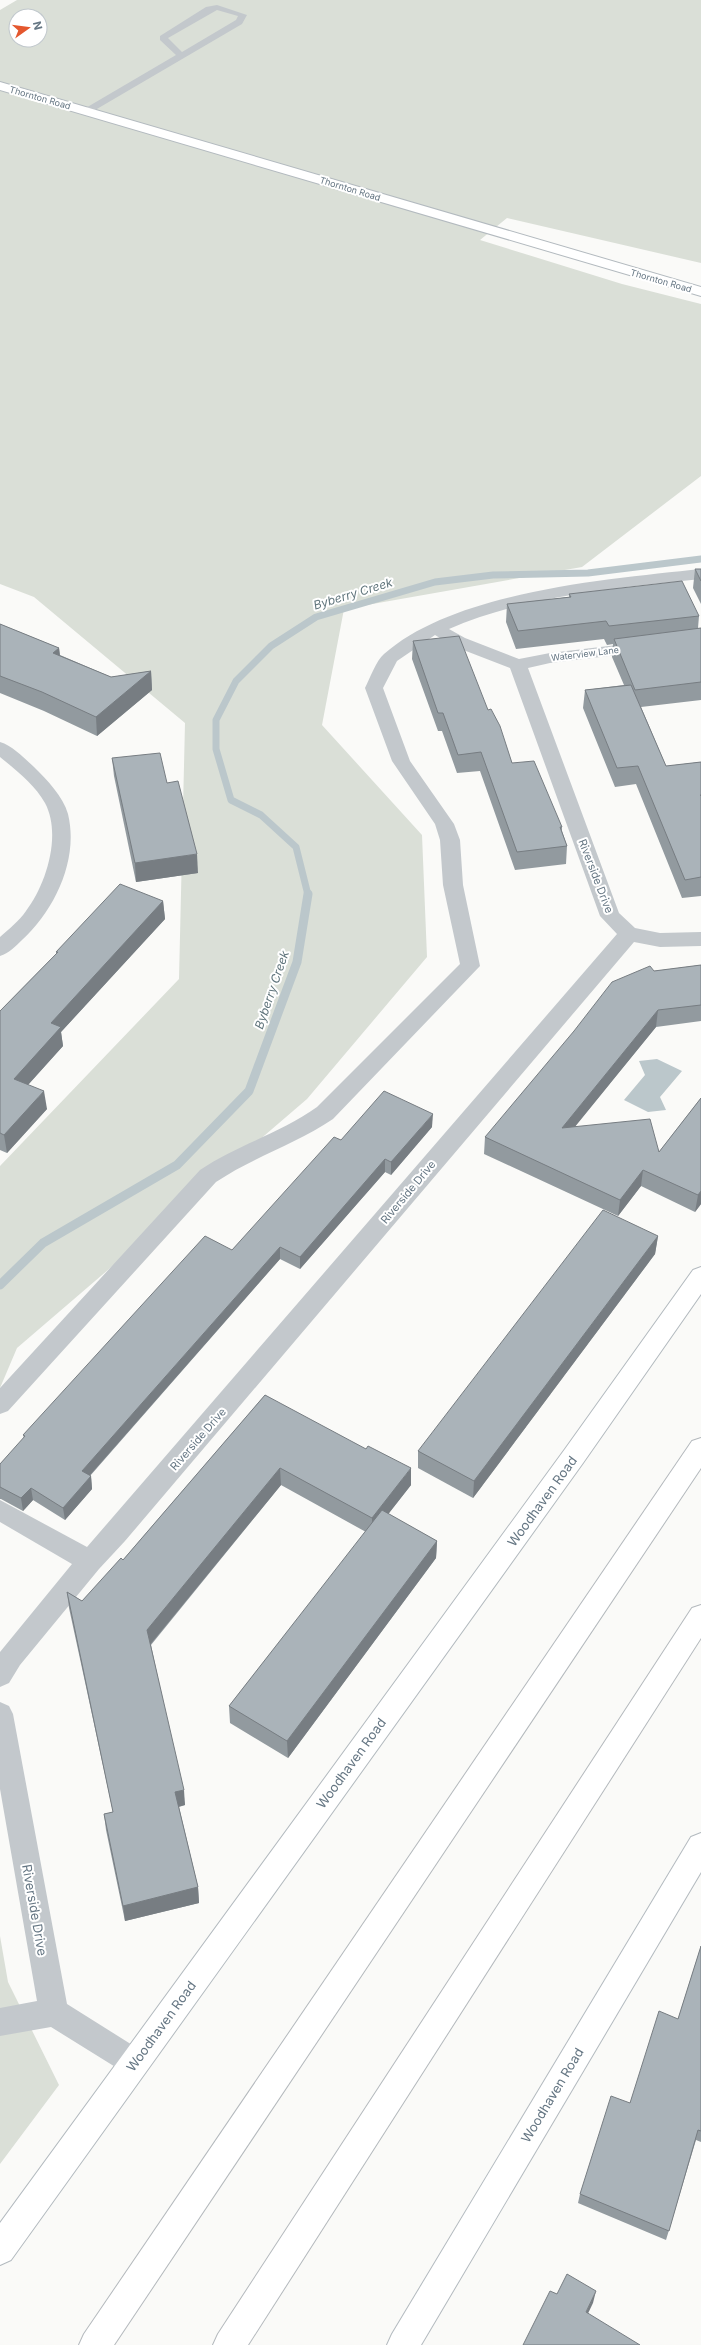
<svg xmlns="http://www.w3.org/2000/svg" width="701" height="2345" font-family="Inter,sans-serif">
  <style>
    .green { fill: #dadfd7; fill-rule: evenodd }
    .water { fill: #bbc7cb }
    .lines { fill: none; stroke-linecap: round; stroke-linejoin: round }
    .stream-far1 { stroke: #bbc7cb; stroke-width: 7 }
    .stream { stroke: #bbc7cb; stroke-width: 9 }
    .secondary-casing { stroke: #b3babf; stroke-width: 2 }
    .highway-casing { stroke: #b4b9bd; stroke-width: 2 }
    .lane { fill: #c3c8cc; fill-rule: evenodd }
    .street { fill: #c3c8cc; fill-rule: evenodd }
    .secondary { fill: #fff; fill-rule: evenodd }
    .highway { fill: #fff; fill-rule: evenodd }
    .wall { fill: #929a9f }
    .shaded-wall { fill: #777d82 }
    .building { fill: #aab3b9; stroke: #777d82 }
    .labels { text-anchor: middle; stroke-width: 4; stroke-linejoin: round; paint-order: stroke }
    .far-street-label { font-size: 9px; fill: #657683; stroke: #fff }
    .street-label { font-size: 11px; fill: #657683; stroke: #fff }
    .water-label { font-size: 12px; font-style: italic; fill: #60757c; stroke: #fff }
    .near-street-label { font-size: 13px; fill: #657683; stroke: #fff }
  </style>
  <rect width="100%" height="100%" fill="#fafaf8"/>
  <g class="green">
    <path d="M17 0H701V263L507 218 480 240 622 284 701 304V476L582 567 344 609 322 725 422 835 427 957 307 1099 17 1348 0 1388V1166L179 979 185 723 34 597 0 584V10ZM16 16H40V40H16Z"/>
    <path d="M0 1936 8 1982 59 2085 0 2164Z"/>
  </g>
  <path class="water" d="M657 1059 682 1071 660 1097 666 1110 648 1112 624 1100 645 1075 639 1061Z"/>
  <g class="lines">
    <path class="stream-far1" d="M308 895 296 847 261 815 231 800 216 749V720L236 681 271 646 316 617 435 582 493 575 588 573 701 559"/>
    <path class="stream" d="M0 1285 43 1243 177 1165 249 1091 297 962 308 894"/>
    <g class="secondary-casing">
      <g id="secondary">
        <path d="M0 82 701 287V296L0 90Z"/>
        <path d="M701 1267V1294L583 1463 11 2260 0 2265V2223L565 1449 693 1270Z"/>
        <path d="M701 1833V1872L421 2345H387L392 2334 691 1837Z"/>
      </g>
    </g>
    <g class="highway-casing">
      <g id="highway">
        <path d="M701 1438V1468L114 2345H79L84 2334 692 1441Z"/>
        <path d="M701 1605V1638L248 2345H213L218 2334 692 1608Z"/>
      </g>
    </g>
    <path class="lane" d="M217 5 247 15 242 24 90 113H84V109L176 55 160 40V36L206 7ZM217 10 238 16 236 20 182 52 168 38Z"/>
    <g class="street">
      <path d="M701 569V579C617 588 528 595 449 629L465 638 519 659 550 653 701 635V645L550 663 528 668 619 913 635 928 660 933 701 932V946L660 947 634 942 125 1541 99 1569 20 1665 9 1683 0 1687V1652L72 1564 0 1522V1500L87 1547 617 934 600 916 510 668 453 646 435 635 397 661 383 688 410 761 454 824 460 840 463 885 480 966 333 1119C296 1144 253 1157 216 1182L8 1411 0 1414V1388L200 1170C237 1145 281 1133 317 1107L460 964 443 885 440 840 435 824 392 761 365 688C370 678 376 661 384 654 455 591 609 579 701 569Z"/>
      <path d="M0 742C13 746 24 758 34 767 47 780 63 796 68 814 79 859 55 910 22 940 15 947 9 953 0 956V937C9 929 19 921 26 911 46 885 62 835 45 803 35 785 16 770 0 757Z"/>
      <path d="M0 1702 9 1706 13 1714 67 2004 145 2053 150 2063 145 2073 135 2078 125 2073 51 2027 0 2036V2008L37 2001 0 1789Z"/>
    </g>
    <use href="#secondary" class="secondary"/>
    <use href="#highway" class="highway"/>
  </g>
  <g class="wall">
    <path d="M695 569H701V604L693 588Z"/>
    <path d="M569 594 699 616 698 628H701V700L641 707 666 766 701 762V896L682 898 636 784 615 787 583 708 585 690 624 685 612 657 613 644 607 645 604 639 516 649 506 622 507 604 569 597Z"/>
    <path d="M0 624 59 648 60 655 111 677 151 671 152 690 97 736 44 711 0 693Z"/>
    <path d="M413 641 488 710 512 763 562 827V831L567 846 566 864 515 870 480 771 457 773 442 731H438L412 659Z"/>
    <path d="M112 758 198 873 136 882 114 776Z"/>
    <path d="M163 901 165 919 61 1032 63 1046 28 1085 47 1109 7 1153 0 1150V1011L56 954V952Z"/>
    <path d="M701 965V1021L656 1027 575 1126 659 1152 701 1098V1204L695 1212 641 1186 618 1216 484 1154 485 1137 654 971Z"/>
    <path d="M432 1127 391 1175 385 1172 300 1269 280 1259 90 1476H91L92 1489 65 1520 33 1500 23 1511 1 1499H0V1464L24 1438 23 1435 232 1250 341 1140Z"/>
    <path d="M658 1236 655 1254 473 1498 418 1468V1451Z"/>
    <path d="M265 1395 411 1485 388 1514 437 1541 436 1558 288 1758 230 1723 229 1706 366 1532 281 1485 151 1645 185 1805 179 1807 198 1887 199 1903 125 1921 106 1830 104 1814 113 1812 69 1608 67 1592 82 1601 123 1560Z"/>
    <path d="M701 1946V2142L696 2140 666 2240 578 2203 580 2194 630 2103 678 2019Z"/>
  </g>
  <g class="shaded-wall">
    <path d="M59 648 61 666 53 653Z"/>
    <path d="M151 671 152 690 97 736 96 717Z"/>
    <path d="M197 854 198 873 136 882 135 863Z"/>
    <path d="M163 901 165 919 61 1032 63 1046 17 1097 14 1079 51 1023Z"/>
    <path d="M658 1010 656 1027 561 1144 562 1128Z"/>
    <path d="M44 1091 47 1109 7 1153 4 1135Z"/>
    <path d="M433 1114 432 1127 391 1175V1162Z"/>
    <path d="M385 1159V1172L300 1269V1257Z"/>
    <path d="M643 1170 641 1186 618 1216 620 1200Z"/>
    <path d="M701 1191V1204L695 1212 698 1195Z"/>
    <path d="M658 1236 655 1254 473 1498 474 1481Z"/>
    <path d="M280 1247V1259L83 1483 82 1471Z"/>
    <path d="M280 1468 281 1485 149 1646 147 1630Z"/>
    <path d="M411 1468V1485L372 1535V1518Z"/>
    <path d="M91 1476 92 1489 65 1520 63 1508Z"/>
    <path d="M31 1488 33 1500 23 1511 21 1498Z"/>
    <path d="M437 1541 436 1558 288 1758 287 1741Z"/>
    <path d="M184 1790 185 1805 177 1807 175 1792Z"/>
    <path d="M198 1887 199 1903 125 1921 123 1906Z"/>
    <path d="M596 2291 593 2303 583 2324 586 2312Z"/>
  </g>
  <g class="building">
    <path d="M695 569H701V581Z"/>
    <path d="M682 581 699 616 609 626 606 621 518 631 507 604 571 597 569 594Z"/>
    <path d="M0 624 59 648 53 653 111 677 151 671 96 717 42 692 0 676Z"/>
    <path d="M701 628V682L635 690 614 639Z"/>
    <path d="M459 636 488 710 491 709 500 726 512 763 534 761 562 827H560L567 846 517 852 481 752 458 755 443 713H438L413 641Z"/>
    <path d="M631 685 666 766 701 762V795H700L701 796V877L685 880 638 766 617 768 585 690Z"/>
    <path d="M160 753 167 783 178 781 197 854 135 863 112 758Z"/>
    <path d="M120 884 163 901 51 1023 61 1027 14 1079 44 1091 4 1135 0 1133V1011L58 952H56Z"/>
    <path d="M701 965V1005L658 1010 562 1128 650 1119 659 1152 701 1098V1191L698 1195 643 1170 620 1200 485 1137 574 1031 612 982 650 966 654 971Z"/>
    <path d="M384 1091 433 1114 391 1162 385 1159 300 1257 280 1247 82 1471 91 1476 63 1508 31 1488 21 1498 0 1487V1464L25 1436 23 1435 205 1236 232 1250 334 1137 341 1140Z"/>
    <path d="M603 1210 658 1236 474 1481 418 1451Z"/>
    <path d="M265 1395 366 1449 368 1446 411 1468 372 1518 280 1468 147 1630 184 1790 175 1792 198 1887 123 1906 104 1814 113 1812 67 1592 82 1601 121 1558 123 1560Z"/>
    <path d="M382 1510 437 1541 287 1741 229 1706Z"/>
    <path d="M701 1946V2131L698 2130 669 2231 580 2194 611 2096 630 2103 659 2011 678 2019Z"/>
    <path d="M567 2274 596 2291 586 2312 640 2345H523L550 2291 557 2294Z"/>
  </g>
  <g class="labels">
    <g class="far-street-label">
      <text transform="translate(40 98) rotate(16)" y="3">Thornton Road</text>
      <text transform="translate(350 189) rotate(17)" y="3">Thornton Road</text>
      <text transform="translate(661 281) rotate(16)" y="3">Thornton Road</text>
      <text transform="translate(585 654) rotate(-7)" y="3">Waterview Lane</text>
    </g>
    <g class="street-label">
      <text transform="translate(596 876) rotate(69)" y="4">Riverside Drive</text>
      <text transform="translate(408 1192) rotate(-50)" y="4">Riverside Drive</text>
      <text transform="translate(198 1439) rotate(-49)" y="4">Riverside Drive</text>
    </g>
    <g class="water-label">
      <text transform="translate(353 594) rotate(-17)" y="4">Byberry Creek</text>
      <text transform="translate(272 990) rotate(-71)" y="4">Byberry Creek</text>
    </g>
    <g class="near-street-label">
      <text transform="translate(542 1501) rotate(-54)" y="5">Woodhaven Road</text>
      <text transform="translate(351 1763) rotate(-54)" y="5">Woodhaven Road</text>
      <text transform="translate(35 1910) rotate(80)" y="5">Riverside Drive</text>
      <text transform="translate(161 2026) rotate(-54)" y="5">Woodhaven Road</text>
      <text transform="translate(552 2095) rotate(-59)" y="5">Woodhaven Road</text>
    </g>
  </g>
  <g transform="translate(28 28) rotate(76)"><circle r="19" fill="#ffffff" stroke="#c1c8cd"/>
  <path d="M0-3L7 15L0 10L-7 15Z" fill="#e4572e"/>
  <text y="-6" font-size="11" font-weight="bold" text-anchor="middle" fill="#657683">N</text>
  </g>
</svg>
